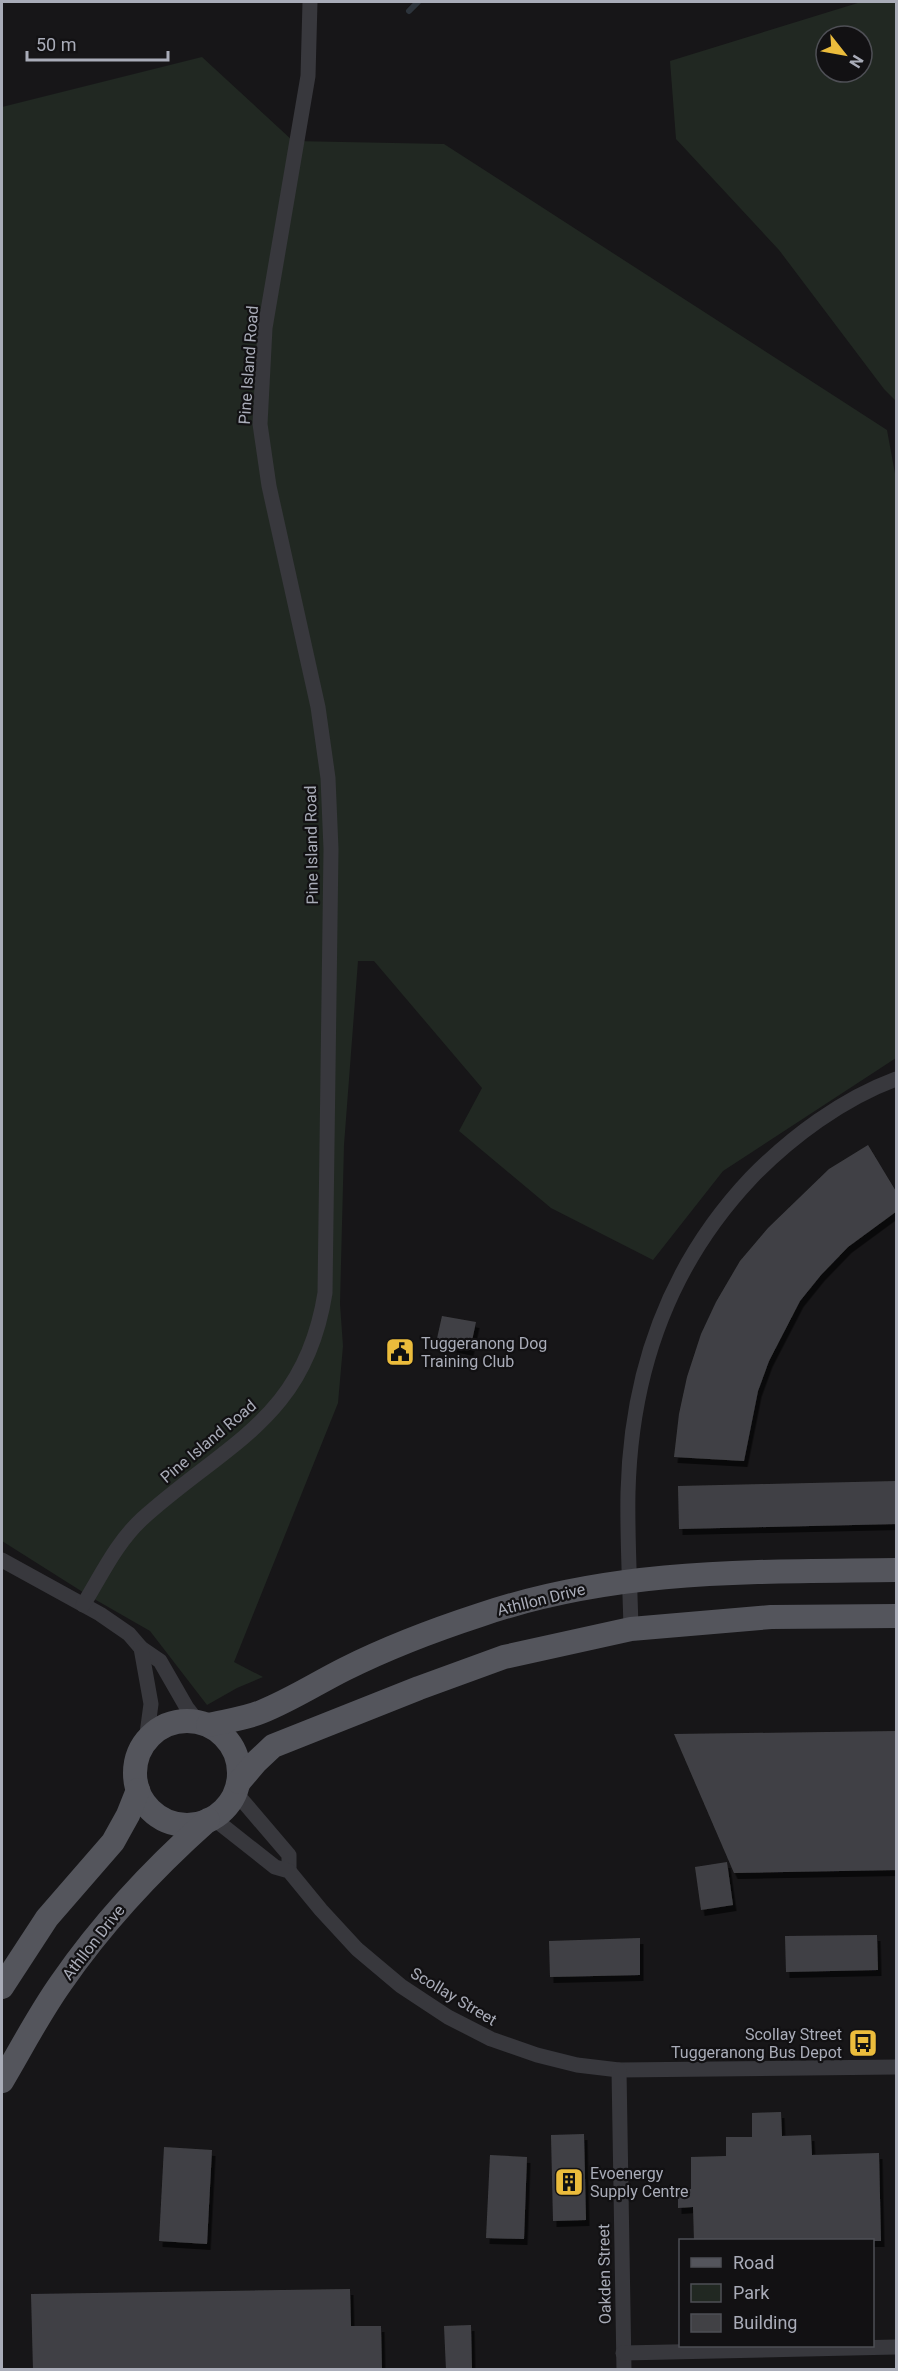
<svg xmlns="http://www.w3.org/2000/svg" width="898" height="2371" font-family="Roboto,sans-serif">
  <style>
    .green { fill: #212822; fill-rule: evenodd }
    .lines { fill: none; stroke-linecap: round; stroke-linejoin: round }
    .stream { stroke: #2d343c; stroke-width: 6 }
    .building { fill: #414145; filter: url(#shadow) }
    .street { stroke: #38383d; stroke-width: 15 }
    .primary { stroke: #54555c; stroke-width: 24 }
    .labels { text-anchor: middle; stroke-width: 4.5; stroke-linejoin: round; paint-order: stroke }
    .street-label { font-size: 16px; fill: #a9acb8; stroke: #121113 }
    .poi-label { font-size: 16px; fill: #a9acb8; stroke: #121113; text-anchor: start }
  </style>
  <defs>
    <filter id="shadow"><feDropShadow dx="3.5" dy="6" stdDeviation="0" flood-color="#0009"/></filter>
  </defs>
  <rect width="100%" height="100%" fill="#171618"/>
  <g class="green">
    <path d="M861 2H896V401L884 389 779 250 676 139 670 61ZM826 36H862V72H826Z"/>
    <path d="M202 57 293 141 444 144 887 430 896 479V1058L723 1171 653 1260 551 1208 459 1131 482 1088 374 961H358L344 1145 340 1304 343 1346 338 1403 234 1662 263 1677 237 1688 207 1705 150 1631 89 1596 2 1541V107Z"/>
  </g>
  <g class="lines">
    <path class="stream" d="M409 11 418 2"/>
  </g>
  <g class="building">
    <path d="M868 1145 897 1193V1211L848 1247 821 1275 800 1301 769 1361 758 1391 744 1461 674 1457 679 1414 687 1377 701 1334 716 1302 740 1261 768 1228 829 1169Z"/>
    <path d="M442 1316 476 1322 470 1350 436 1343Z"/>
    <path d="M897 1481V1524L679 1529 678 1486Z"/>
    <path d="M897 1731V1870L734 1873 674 1734Z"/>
    <path d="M727 1862 733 1905 701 1910 695 1867Z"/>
    <path d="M877 1935 878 1970 786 1972 785 1936Z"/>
    <path d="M640 1938V1975L550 1977 549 1941Z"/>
    <path d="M781 2112 782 2136 811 2135 812 2155 879 2153 881 2241H694L693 2207 678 2208V2189H691V2157L726 2156V2137H752V2113Z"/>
    <path d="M584 2134 586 2220 553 2221 551 2135Z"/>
    <path d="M164 2147 212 2150 207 2244 159 2241Z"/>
    <path d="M490 2155 527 2157 524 2239 486 2238Z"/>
    <path d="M350 2289 351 2326H381L382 2370H33L31 2294Z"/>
    <path d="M471 2325 472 2370H446L444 2326Z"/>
  </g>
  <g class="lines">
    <g class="street">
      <path d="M2 1560 100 1614 129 1634 141 1648 160 1661 187 1708 198 1722"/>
      <path d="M83 1605C101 1576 116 1543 142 1519 226 1443 305 1419 325 1293L331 849 328 778 318 707 269 486 260 424 265 328 308 76 310 2"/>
      <path d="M631 1629C630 1583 627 1538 628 1492 631 1373 668 1266 751 1178 791 1137 842 1099 896 1079"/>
      <path d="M141 1648 151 1704 146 1741"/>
      <path d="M236 1793 289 1855V1871"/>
      <path d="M213 1818 275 1867 289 1871 321 1910 357 1949 401 1986 448 2017 491 2039 537 2055 577 2065 619 2070 896 2067"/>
      <path d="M619 2070 624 2370"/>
      <path d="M623 2353 896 2347"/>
    </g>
    <g class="primary">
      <circle cx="187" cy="1773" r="52"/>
      <path d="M208 1725C225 1721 244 1719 261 1712 291 1700 317 1683 345 1669 389 1647 434 1630 480 1615 618 1568 754 1572 896 1570"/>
      <path d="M239 1782 256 1762 273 1746 419 1688 504 1657 631 1629 771 1617 896 1616"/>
      <path d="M2 1987 47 1918 113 1842 128 1815 138 1790"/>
      <path d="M2 2081C21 2049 39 2014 61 1983 103 1922 153 1869 208 1820"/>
    </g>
  </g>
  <defs>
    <g id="civic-square" transform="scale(1.5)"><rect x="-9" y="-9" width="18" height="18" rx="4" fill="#ebbc3c" stroke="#121113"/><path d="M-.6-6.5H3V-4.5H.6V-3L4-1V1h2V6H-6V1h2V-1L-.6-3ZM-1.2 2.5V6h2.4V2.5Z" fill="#111"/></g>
    <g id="bus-square" transform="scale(1.5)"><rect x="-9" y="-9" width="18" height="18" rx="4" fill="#ebbc3c" stroke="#121113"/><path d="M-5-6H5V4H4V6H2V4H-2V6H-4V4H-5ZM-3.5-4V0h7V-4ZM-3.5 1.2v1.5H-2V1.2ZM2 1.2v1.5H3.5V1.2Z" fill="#111"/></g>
    <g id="building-square" transform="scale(1.5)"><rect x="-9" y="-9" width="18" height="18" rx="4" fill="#ebbc3c" stroke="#121113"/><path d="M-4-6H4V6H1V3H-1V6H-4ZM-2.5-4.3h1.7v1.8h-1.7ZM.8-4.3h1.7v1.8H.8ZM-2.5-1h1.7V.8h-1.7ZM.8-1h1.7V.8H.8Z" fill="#111"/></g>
  </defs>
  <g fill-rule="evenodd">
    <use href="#civic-square" x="400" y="1352"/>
    <use href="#bus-square" x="863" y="2043"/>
    <use href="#building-square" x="569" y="2182"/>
  </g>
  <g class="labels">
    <g class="street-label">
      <text transform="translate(248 365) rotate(-86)" y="6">Pine Island Road</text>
      <text transform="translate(311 845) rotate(-91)" y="6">Pine Island Road</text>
      <text transform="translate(208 1441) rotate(-40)" y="6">Pine Island Road</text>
      <text transform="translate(541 1599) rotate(-14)" y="6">Athllon Drive</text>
      <text transform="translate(93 1942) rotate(-52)" y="6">Athllon Drive</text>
      <text transform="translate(454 1996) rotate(31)" y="6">Scollay Street</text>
      <text transform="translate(604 2274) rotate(-91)" y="6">Oakden Street</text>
    </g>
    <g class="poi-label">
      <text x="421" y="1349">Tuggeranong Dog<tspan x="421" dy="18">Training Club</tspan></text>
      <text x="842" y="2040" text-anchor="end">Scollay Street<tspan x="842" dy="18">Tuggeranong Bus Depot</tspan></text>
      <text x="590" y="2179">Evoenergy<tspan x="590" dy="18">Supply Centre</tspan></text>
    </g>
  </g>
  <rect width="898" height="2371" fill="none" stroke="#a9acb8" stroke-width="6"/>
  <rect x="679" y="2239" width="195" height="108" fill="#121113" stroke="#4e4f55" stroke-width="1.5"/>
  <rect x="691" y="2258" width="30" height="9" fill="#54555c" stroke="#4e4f55" stroke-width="1.5"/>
  <text x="733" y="2269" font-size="18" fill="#a9acb8">Road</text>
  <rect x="691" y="2284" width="30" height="18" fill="#212822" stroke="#4e4f55" stroke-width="1.5"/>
  <text x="733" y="2299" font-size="18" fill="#a9acb8">Park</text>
  <rect x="691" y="2314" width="30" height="18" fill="#414145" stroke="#4e4f55" stroke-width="1.5"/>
  <text x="733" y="2329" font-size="18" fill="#a9acb8">Building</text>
  <g transform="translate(844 54) rotate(121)"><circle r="28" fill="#121113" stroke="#4e4f55" stroke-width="1.5"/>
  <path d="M0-4.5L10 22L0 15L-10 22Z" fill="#ebbc3c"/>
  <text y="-9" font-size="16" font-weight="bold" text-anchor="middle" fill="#a9acb8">N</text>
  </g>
  <path d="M27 51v9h141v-9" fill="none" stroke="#a9acb8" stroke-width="3"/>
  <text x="36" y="51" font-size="18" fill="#a9acb8" stroke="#121113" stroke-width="4.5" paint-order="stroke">50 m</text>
</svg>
